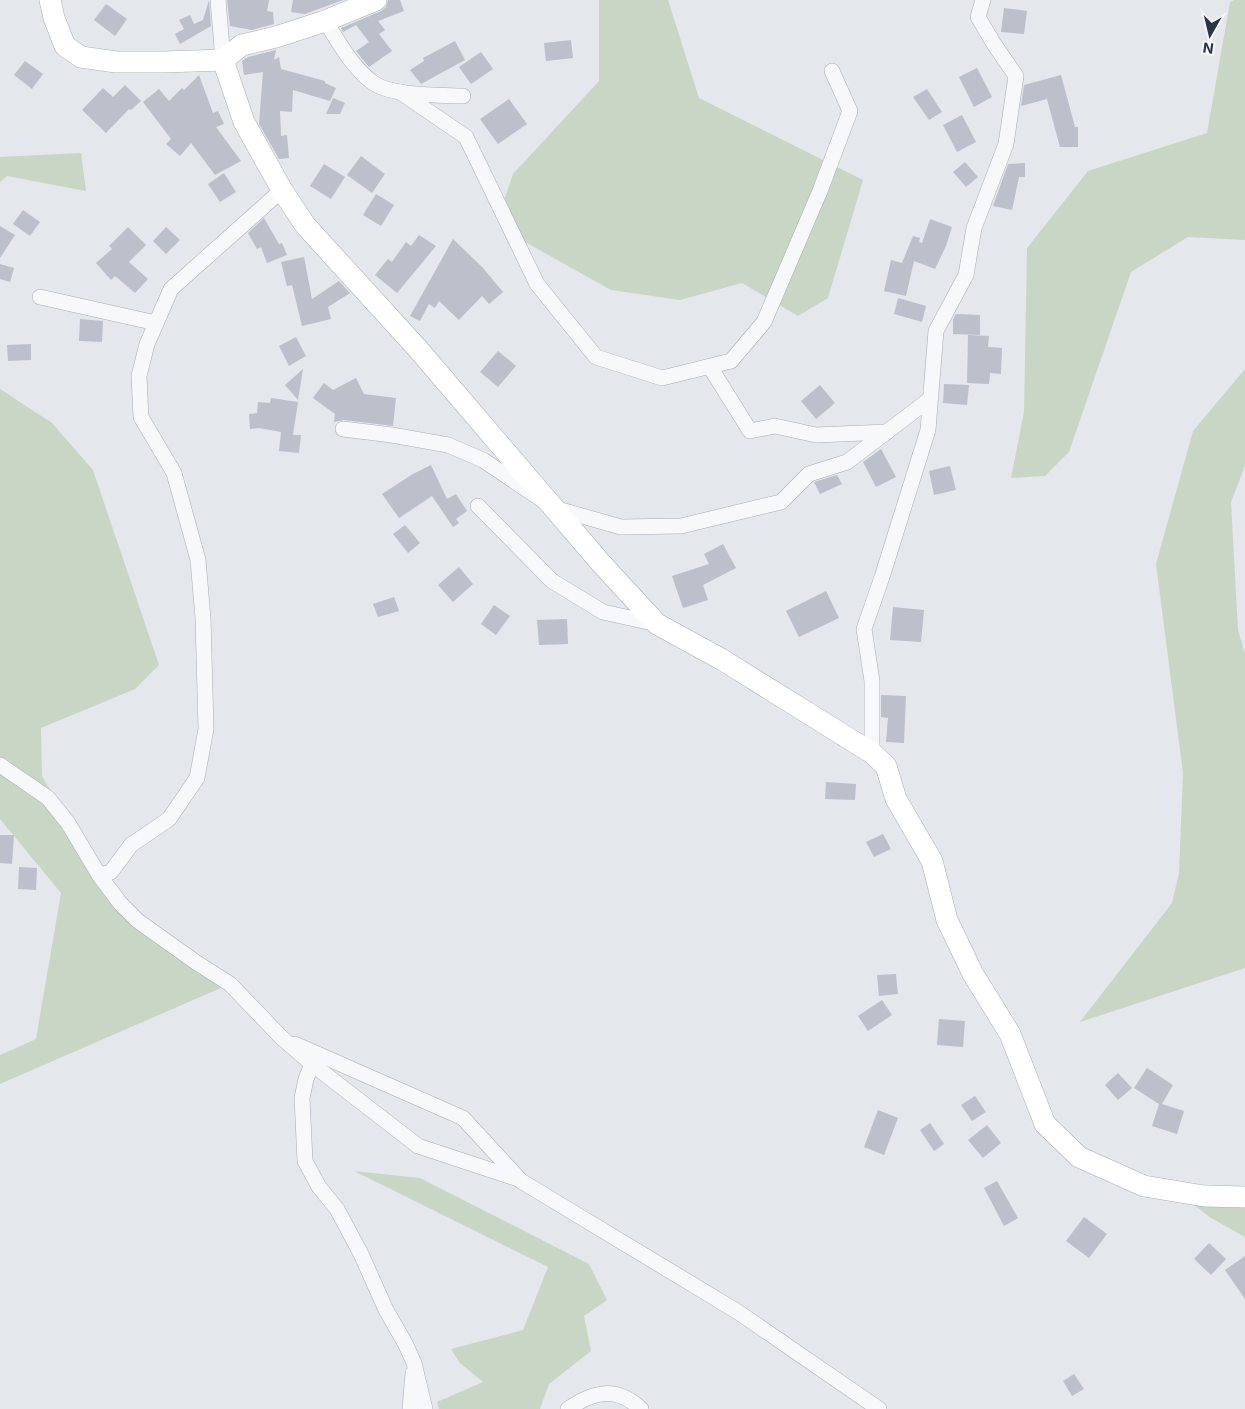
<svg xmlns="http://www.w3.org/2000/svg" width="1245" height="1409" font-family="Inter,sans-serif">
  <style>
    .green { fill: #c9d6c5 }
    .building { fill: #bbc0ca }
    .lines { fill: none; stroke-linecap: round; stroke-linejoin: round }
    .street-casing { stroke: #a9aeb7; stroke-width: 16 }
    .secondary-casing { stroke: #a9aeb7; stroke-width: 22 }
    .street { stroke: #f7f8fa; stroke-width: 15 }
    .secondary { stroke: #fff; stroke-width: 21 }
  </style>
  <rect width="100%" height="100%" fill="#e4e7ec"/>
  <g class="green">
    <path d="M599 0H668L699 98 863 180 828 298 798 316 742 283 680 300 611 290 518 238 502 206 513 174 599 81Z"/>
    <path d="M1234 0H1245V240L1188 237 1131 272 1069 452 1045 476 1011 478 1024 412 1027 248 1088 171 1207 133 1230 2Z"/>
    <path d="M81 153 86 191 7 176 0 182V157Z"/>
    <path d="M1245 369V466L1231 502 1238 630 1245 654V968L1080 1022 1172 903 1179 873 1183 773 1156 564 1193 431Z"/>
    <path d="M0 389 52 423 93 470 159 665 135 689 41 728 42 776 99 875 120 903 230 984 0 1084V1055L36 1039 61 893 0 819Z"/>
    <path d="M354 1171 420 1178 589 1264 607 1300 584 1316 591 1351 549 1384 540 1409H439L437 1402 483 1382 460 1363 451 1349 523 1330 548 1267Z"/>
    <path d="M1179 1193 1245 1197V1237L1211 1218Z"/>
  </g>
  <g class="building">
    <path d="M209 0 211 26 180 44 175 34 184 29 179 20 190 15 194 24 203 20Z"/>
    <path d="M227 0H269L267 11 273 12 274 24 252 30 230 26Z"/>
    <path d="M293 0H343L305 14 291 12Z"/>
    <path d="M388 0H400L404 11 378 21 385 30 379 34 392 51 369 67 356 51 369 42 356 25 343 32 341 28 381 11 386 7Z"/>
    <path d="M106 4 127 19 115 36 94 20Z"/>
    <path d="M1004 8 1027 11 1024 34 1001 32Z"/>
    <path d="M571 40 573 58 546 61 544 43Z"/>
    <path d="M455 41 465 60 421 84 410 70 424 61 423 58Z"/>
    <path d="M276 50 274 60 279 57 281 69 325 81V83L336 88 330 101 293 90 292 112 280 111 281 136 287 135 289 158 279 159 259 124 263 72 244 75 242 61 248 57Z"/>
    <path d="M481 52 493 69 471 84 459 67Z"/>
    <path d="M25 61 43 74 32 89 14 75Z"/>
    <path d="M977 68 992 97 974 107 959 77Z"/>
    <path d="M199 75 213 113 218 111 224 124 216 127 241 161 215 175 191 143 180 156 166 144 171 139 143 102 159 89 169 101 182 88 184 90Z"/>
    <path d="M1061 75 1075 127H1078V147H1060L1047 99 1021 106 1024 85Z"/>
    <path d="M125 85 141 101 131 110 129 109 106 133 82 110 103 88 113 97Z"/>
    <path d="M927 89 942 112 929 120 913 97Z"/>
    <path d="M333 98 345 103 340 114H326Z"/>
    <path d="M509 99 527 124 498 144 480 119Z"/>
    <path d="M962 115 976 142 957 152 943 125Z"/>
    <path d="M361 156 385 174 372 193 347 175Z"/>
    <path d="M965 162 978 177 966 187 953 172Z"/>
    <path d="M1025 163V177H1019L1012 210 993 206 1008 164Z"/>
    <path d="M324 164 345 177 331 199 310 186Z"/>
    <path d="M224 173 236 192 220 202 208 184Z"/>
    <path d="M376 194 394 205 381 226 363 215Z"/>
    <path d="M23 210 40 222 30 236 13 224Z"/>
    <path d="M264 218 279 244 282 243 287 255 267 263 261 247 257 249 248 233Z"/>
    <path d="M930 219 952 227 946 246 935 269 914 261 906 296 884 291 891 260 902 263 913 236 920 238 919 242 922 243Z"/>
    <path d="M0 226 15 235 0 258Z"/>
    <path d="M128 227 146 245 129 262 148 279 135 293 115 276 111 280 96 263 112 249 109 246Z"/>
    <path d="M166 227 180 240 166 254 153 241Z"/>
    <path d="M419 235 436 246 397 293 375 275 388 259 392 262 406 242 411 246Z"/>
    <path d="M453 239 483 268 503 292 489 304 482 296 459 320 439 301 435 308 429 304 420 321 410 316Z"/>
    <path d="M304 257 312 299 339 281 350 293 328 307 331 319 302 326 292 285 287 286 281 262Z"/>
    <path d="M0 264 14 268 10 282 0 279Z"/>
    <path d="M898 298 926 306 922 322 894 314Z"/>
    <path d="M956 314 980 315V335L953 334V319Z"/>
    <path d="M80 319 103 321 102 342 79 341Z"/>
    <path d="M968 335 989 336 988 347 1002 348 1001 374 990 373 989 384 967 383Z"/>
    <path d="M296 337 306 356 289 366 279 346Z"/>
    <path d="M31 344V360L8 361 7 345Z"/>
    <path d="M498 351 516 366 498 387 480 372Z"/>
    <path d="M303 369 298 400 285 385Z"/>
    <path d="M356 378 364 394 396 398 393 426 344 420 334 422 335 414 313 398 324 383 333 390Z"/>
    <path d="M944 384 969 385 967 405 943 403Z"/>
    <path d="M820 385 835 403 816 419 801 401Z"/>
    <path d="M271 398 298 402 293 435H301L299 453 279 451 281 432 259 428 250 429 249 414 257 413 258 402 270 403Z"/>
    <path d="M881 449 896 477 876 487 863 462Z"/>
    <path d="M431 465 447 499 456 494 467 511 456 519 459 523 453 527 432 496 399 518 382 494 413 474Z"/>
    <path d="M950 466 956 490 934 495 929 471Z"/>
    <path d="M837 475 842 484 820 494 814 482Z"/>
    <path d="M405 525 420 543 408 553 393 534Z"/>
    <path d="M723 544 736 568 703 585 708 600 683 608 672 576 709 564 704 554Z"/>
    <path d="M459 567 473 584 453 602 438 585Z"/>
    <path d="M826 591 839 618 799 637 786 611Z"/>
    <path d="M394 597 399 611 378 617 373 604Z"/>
    <path d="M494 605 510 616 496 635 481 624Z"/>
    <path d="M893 607 924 610 921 642 890 640Z"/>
    <path d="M567 619 568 644 539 645 537 620Z"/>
    <path d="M881 695 906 696 904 743 886 742 888 718 881 717Z"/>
    <path d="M826 782 856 784 855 800 825 799Z"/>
    <path d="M883 834 891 849 874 857 866 842Z"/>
    <path d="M0 835H14L12 864 0 863Z"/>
    <path d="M19 867 37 868 36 890 18 889Z"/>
    <path d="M896 974 898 994 879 996 877 975Z"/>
    <path d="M882 1000 892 1015 868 1031 858 1016Z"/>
    <path d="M939 1019 965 1021 963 1047 937 1045Z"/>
    <path d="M1147 1068 1173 1085 1162 1104 1184 1111 1177 1134 1152 1126 1159 1104 1134 1088Z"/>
    <path d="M1118 1073 1132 1088 1118 1100 1105 1085Z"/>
    <path d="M975 1096 986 1112 972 1121 961 1105Z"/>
    <path d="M878 1110 898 1118 884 1155 864 1147Z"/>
    <path d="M930 1123 944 1144 934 1151 920 1130Z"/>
    <path d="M987 1125 1001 1143 983 1158 968 1140Z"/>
    <path d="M997 1181 1018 1218 1004 1226 984 1188Z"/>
    <path d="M1084 1217 1107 1234 1089 1258 1066 1241Z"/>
    <path d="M1209 1243 1226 1259 1211 1275 1194 1259Z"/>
    <path d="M1245 1256V1299L1225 1270Z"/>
    <path d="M1074 1374 1084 1389 1072 1396 1063 1381Z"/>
  </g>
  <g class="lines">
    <g class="street-casing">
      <g id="street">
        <path d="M218 0 223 60"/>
        <path d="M325 21C339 42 351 66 372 82 390 96 439 95 463 96"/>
        <path d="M400 92 466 137 537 284 596 357 662 378 731 361 764 322 820 191 850 111 832 71"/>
        <path d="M40 297 156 323"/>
        <path d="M710 367 750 431 775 426 816 435 887 432"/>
        <path d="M343 429 392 435 448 445 483 460 554 508 621 527 681 526 781 502 809 474 847 462 930 399"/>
        <path d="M478 506 552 581 603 612 657 624"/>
        <path d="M872 753V681L864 629 882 577 928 430 936 331 966 275 974 228 1006 144 1016 76 994 44 978 17 983 0"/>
        <path d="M0 765 48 798 68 823 99 875 120 903 138 921 197 963 230 984 281 1037 312 1064 306 1079 302 1098 305 1161 319 1187 337 1209 361 1254 386 1310 405 1343 414 1363 425 1409"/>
        <path d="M99 875 111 872 131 845 169 819 197 778 206 729 203 618 198 560 174 473 141 417 139 376 147 344 171 289 282 190"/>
        <path d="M295 1044 463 1118 521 1181 738 1312 879 1409"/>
        <path d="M312 1064 418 1146 518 1179"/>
        <path d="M410 1409 413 1373"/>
        <path d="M568 1409C594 1391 616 1386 641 1409"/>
      </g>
    </g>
    <g class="secondary-casing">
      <g id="secondary">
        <path d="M50 0 54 18 65 46 81 57 116 62H164L223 60 242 45 276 37 325 21 376 0"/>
        <path d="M223 60 244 122 282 190 305 225 418 349 600 562 657 624 721 659 811 715 872 753 886 766 896 799 932 861 947 920 973 974 1010 1034 1045 1124 1079 1157 1144 1186 1204 1196 1245 1197"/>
      </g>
    </g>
    <use href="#street" class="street"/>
    <use href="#secondary" class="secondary"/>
  </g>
  <g transform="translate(1210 35) rotate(188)" stroke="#f4f6f9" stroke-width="4" paint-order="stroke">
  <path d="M0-4L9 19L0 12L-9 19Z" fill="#2b3445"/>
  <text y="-8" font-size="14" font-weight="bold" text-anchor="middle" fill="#2b3445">N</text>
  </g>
</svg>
